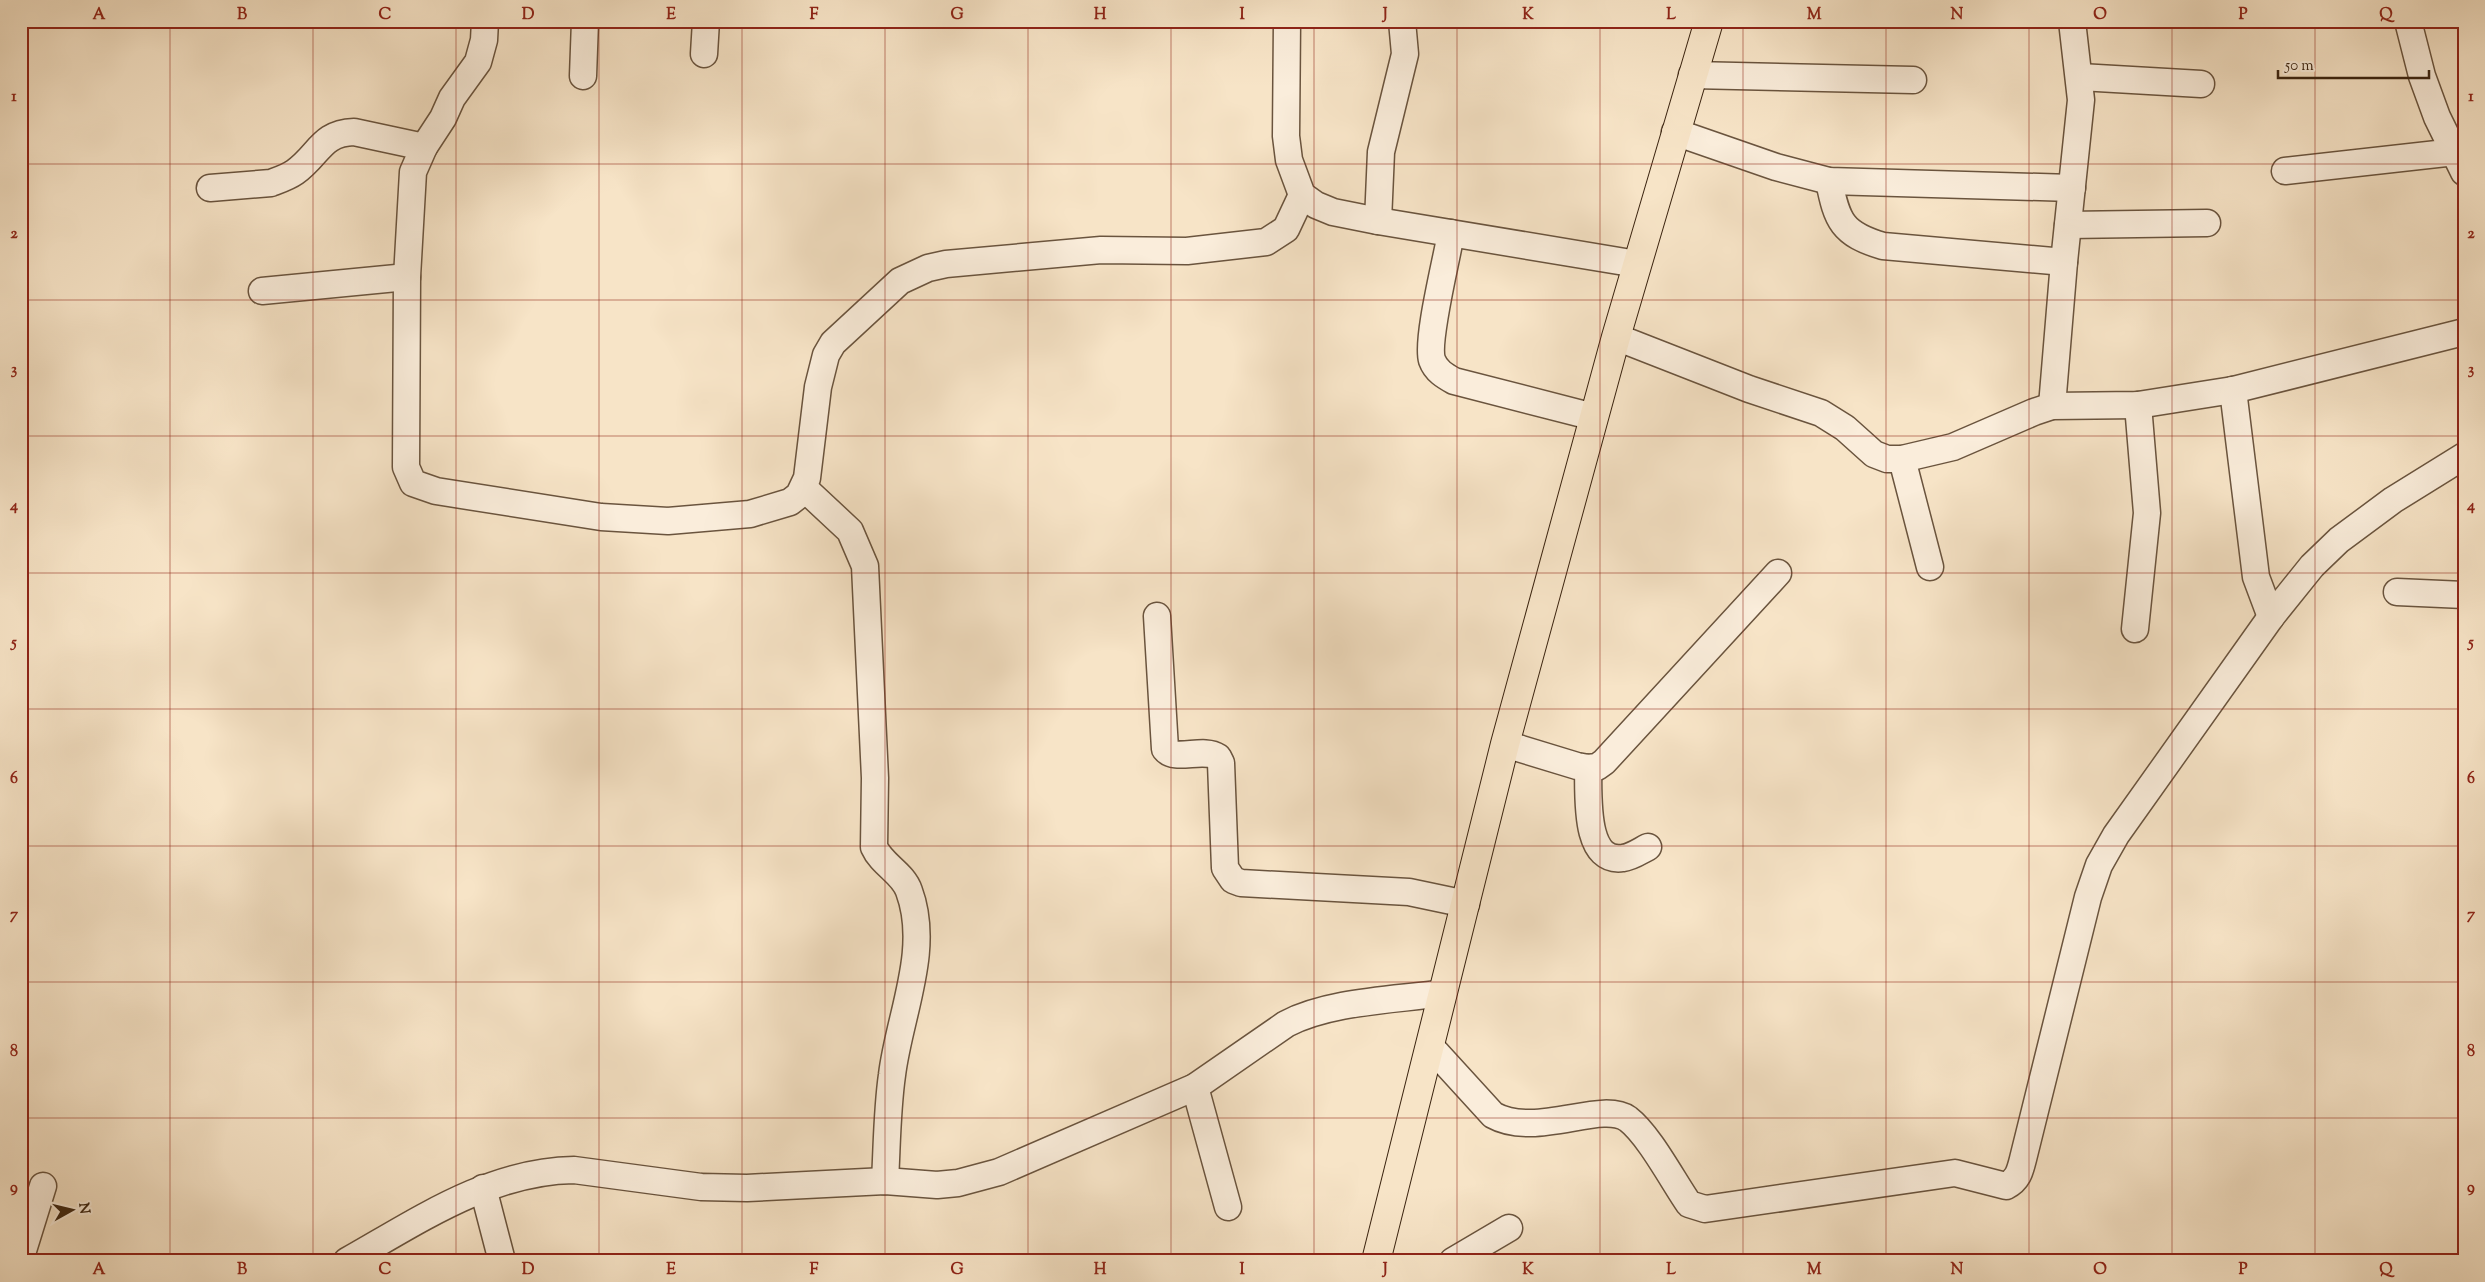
<svg xmlns="http://www.w3.org/2000/svg" width="2485" height="1282" font-family="'Sorts Mill Goudy',serif">
  <style>
    .lines { fill: none; stroke-linecap: round; stroke-linejoin: round }
    .minor-casing { stroke: #6a543e; stroke-width: 29 }
    .major-casing { stroke: #3b2410; stroke-width: 30 }
    .minor { stroke: #faeddb; stroke-width: 26 }
    .major { stroke: #f7e4c7; stroke-width: 28 }
    .grid { fill: none; stroke: #8f2418; stroke-width: 1; stroke-opacity: 0.55 }
    .neatline { fill: none; stroke: #8f2418; stroke-width: 2 }
    .grid-label { font-size: 16px; text-anchor: middle; font-weight: bold; fill: #8f2418 }
  </style>
  <rect width="100%" height="100%" fill="#f7e4c7"/>
  <filter id="stains"><feTurbulence type="fractalNoise" baseFrequency=".004" numOctaves="4"/><feColorMatrix values="0 0 0 0 .2 0 0 0 0 .09 0 0 0 0 .02 0 0 0 .5 -.17"/></filter>
  <radialGradient id="worn" r=".72"><stop offset=".6" stop-color="#630" stop-opacity="0"/><stop offset="1" stop-color="#630" stop-opacity=".3"/></radialGradient>
  <g class="lines">
    <g class="minor-casing">
      <g id="minor">
        <path d="M485 21 484 40 478 62 452 98 443 118 424 147 413 172 407 277 406 467 413 483 436 491 601 517 668 521 750 514 790 502 799 495 807 478 818 387 826 355 833 343 900 281 928 268 946 264 1101 250 1187 251 1266 242 1286 229 1302 195"/>
        <path d="M1287 21 1286 136 1289 160 1302 195 1316 205 1333 212 1378 221 1637 264"/>
        <path d="M2408 21 2422 76 2437 117 2464 172"/>
        <path d="M704 54 706 21"/>
        <path d="M1692 75 1913 80"/>
        <path d="M583 76 585 21"/>
        <path d="M2080 77 2201 84"/>
        <path d="M1675 132 1776 167 1829 181 2072 188"/>
        <path d="M2285 171 2464 151"/>
        <path d="M1829 181C1837 221 1842 234 1883 246L2064 262"/>
        <path d="M210 188 271 183C279 180 288 177 295 172 319 155 321 133 354 132L424 147"/>
        <path d="M1378 221 1381 152 1405 54 1402 21"/>
        <path d="M2068 225 2207 223"/>
        <path d="M1451 233C1447 258 1426 340 1432 360 1436 371 1445 376 1454 381L1594 417"/>
        <path d="M262 291 407 277"/>
        <path d="M1616 337 1749 389 1821 413 1845 428 1874 454 1887 459H1902L1953 447 2034 412 2052 406 2138 405 2233 390 2464 332"/>
        <path d="M2233 390 2256 577 2271 617"/>
        <path d="M2052 406 2064 262 2081 100 2072 21"/>
        <path d="M1902 459 1930 567"/>
        <path d="M804 488 850 531 865 566 875 778 874 847C882 865 903 873 909 891 931 950 899 1016 892 1075 887 1110 887 1145 885 1181"/>
        <path d="M2397 592 2464 595"/>
        <path d="M1157 616 1165 749C1175 762 1203 747 1218 757L1221 763 1225 868 1233 880 1241 883 1409 892 1466 904"/>
        <path d="M2135 629 2147 513 2138 405"/>
        <path d="M1505 744 1577 766 1588 768 1597 767 1604 762 1778 573"/>
        <path d="M1588 768C1589 793 1583 864 1623 858 1632 857 1640 851 1648 847"/>
        <path d="M1430 1046 1493 1115C1536 1139 1601 1100 1628 1119 1649 1135 1673 1181 1689 1204L1705 1209 1955 1173 2006 1186C2018 1180 2020 1171 2023 1159L2088 897 2099 865 2116 835 2271 617 2312 566 2339 540 2393 500 2464 456"/>
        <path d="M1195 1087 1228 1207"/>
        <path d="M483 1188 502 1261"/>
        <path d="M21 1257 43 1186"/>
        <path d="M347 1261C418 1221 490 1171 574 1170L701 1187 747 1188 885 1181 937 1185 958 1183 999 1172 1195 1087 1286 1024C1330 1001 1395 1000 1443 993"/>
        <path d="M1453 1261 1509 1228"/>
      </g>
    </g>
    <g class="major-casing">
      <path id="major" d="M1376 1261 1505 744 1616 337 1709 21"/>
    </g>
    <use href="#minor" class="minor"/>
    <use href="#major" class="major"/>
  </g>
  <path class="grid" d="M170 21V1261M313 21V1261M456 21V1261M599 21V1261M742 21V1261M885 21V1261M1028 21V1261M1171 21V1261M1314 21V1261M1457 21V1261M1600 21V1261M1743 21V1261M1886 21V1261M2029 21V1261M2172 21V1261M2315 21V1261M21 164H2464M21 300H2464M21 436H2464M21 573H2464M21 709H2464M21 846H2464M21 982H2464M21 1118H2464"/>
  <rect width="2485" height="1282" fill="none" stroke="#f7e4c7" stroke-width="55"/>
  <g transform="translate(72 1210) rotate(82)" stroke="#faeddb" stroke-width="4" paint-order="stroke">
  <path d="M0-4L9 19L0 12L-9 19Z" fill="#3b2410"/>
  <text y="-8" font-size="14" font-weight="bold" text-anchor="middle" fill="#3b2410">N</text>
  </g>
  <path d="M2278 70v8h151v-8" fill="none" stroke="#3b2410" stroke-width="2.5"/>
  <text x="2285" y="70" font-size="15" fill="#3b2410" stroke="#faeddb" stroke-width="4" paint-order="stroke">50 m</text>
  <rect x="28" y="28" width="2430" height="1226" class="neatline"/>
  <g class="grid-label">
    <text x="99" y="19">A</text>
    <text x="242" y="19">B</text>
    <text x="385" y="19">C</text>
    <text x="528" y="19">D</text>
    <text x="671" y="19">E</text>
    <text x="814" y="19">F</text>
    <text x="957" y="19">G</text>
    <text x="1100" y="19">H</text>
    <text x="1242" y="19">I</text>
    <text x="1385" y="19">J</text>
    <text x="1528" y="19">K</text>
    <text x="1671" y="19">L</text>
    <text x="1814" y="19">M</text>
    <text x="1957" y="19">N</text>
    <text x="2100" y="19">O</text>
    <text x="2243" y="19">P</text>
    <text x="2386" y="19">Q</text>
    <text x="14" y="101">1</text>
    <text x="2471" y="101">1</text>
    <text x="14" y="238">2</text>
    <text x="2471" y="238">2</text>
    <text x="14" y="374">3</text>
    <text x="2471" y="374">3</text>
    <text x="14" y="510">4</text>
    <text x="2471" y="510">4</text>
    <text x="14" y="647">5</text>
    <text x="2471" y="647">5</text>
    <text x="14" y="783">6</text>
    <text x="2471" y="783">6</text>
    <text x="14" y="919">7</text>
    <text x="2471" y="919">7</text>
    <text x="14" y="1056">8</text>
    <text x="2471" y="1056">8</text>
    <text x="14" y="1192">9</text>
    <text x="2471" y="1192">9</text>
    <text x="99" y="1274">A</text>
    <text x="242" y="1274">B</text>
    <text x="385" y="1274">C</text>
    <text x="528" y="1274">D</text>
    <text x="671" y="1274">E</text>
    <text x="814" y="1274">F</text>
    <text x="957" y="1274">G</text>
    <text x="1100" y="1274">H</text>
    <text x="1242" y="1274">I</text>
    <text x="1385" y="1274">J</text>
    <text x="1528" y="1274">K</text>
    <text x="1671" y="1274">L</text>
    <text x="1814" y="1274">M</text>
    <text x="1957" y="1274">N</text>
    <text x="2100" y="1274">O</text>
    <text x="2243" y="1274">P</text>
    <text x="2386" y="1274">Q</text>
  </g>
  <rect width="100%" height="100%" filter="url(#stains)"/>
  <rect width="100%" height="100%" fill="url(#worn)"/>
</svg>
